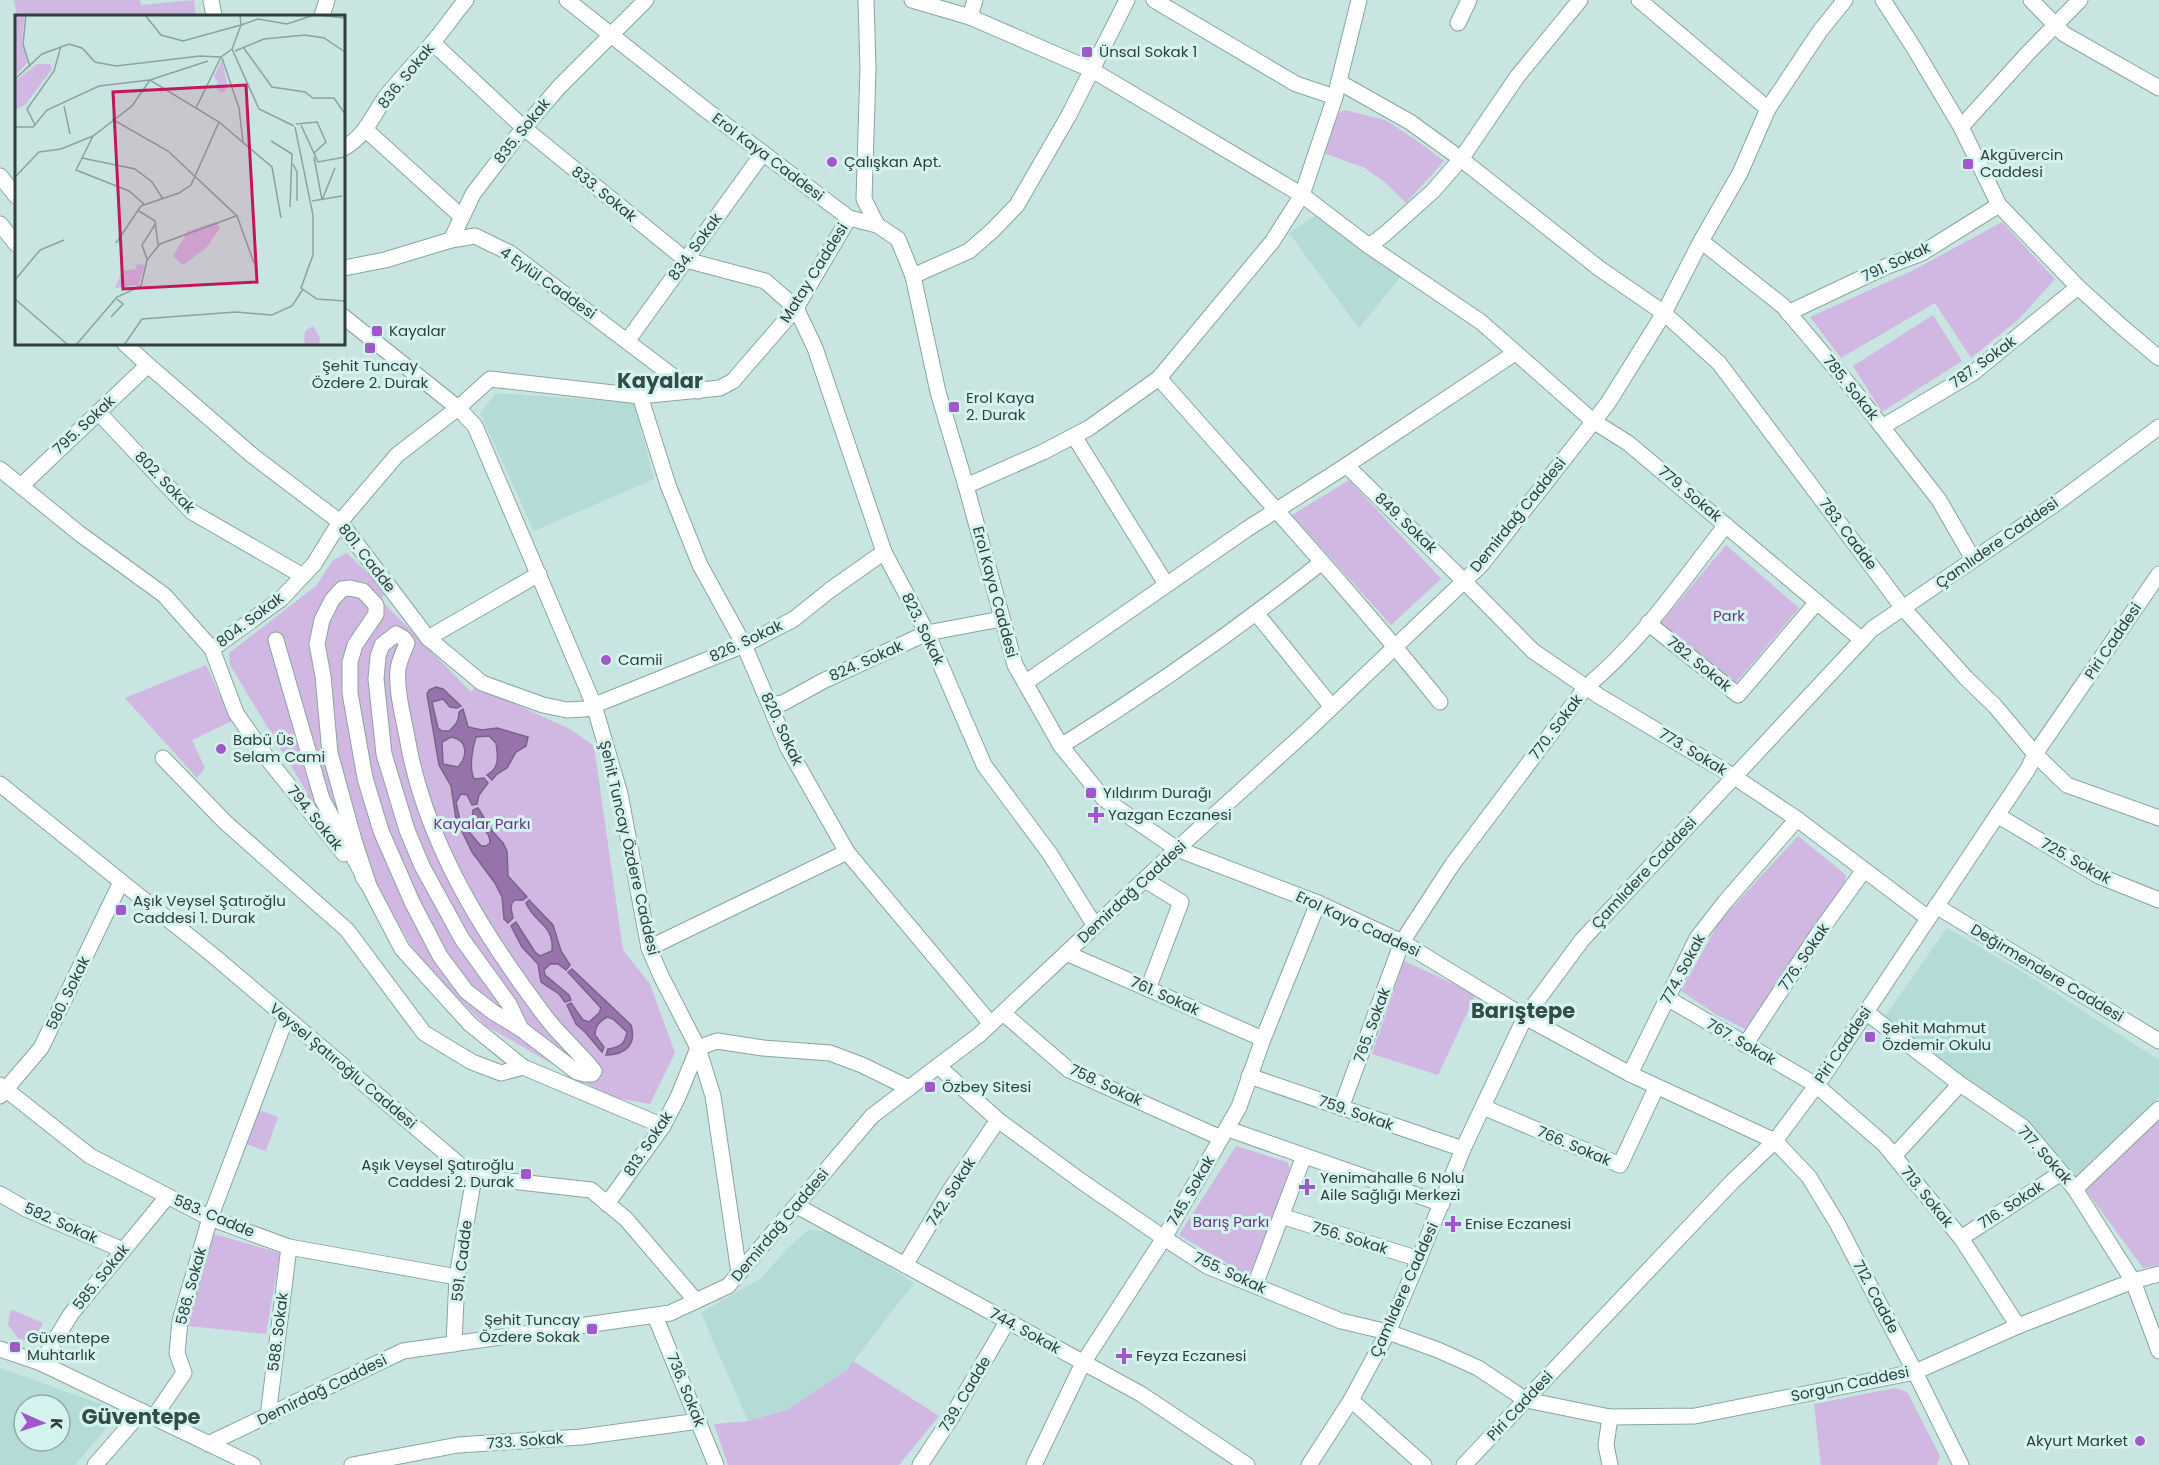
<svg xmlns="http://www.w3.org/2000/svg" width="2159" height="1465" font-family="Poppins,sans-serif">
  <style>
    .built { fill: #b4dbd5; fill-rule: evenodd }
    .green { fill: #d1b8e2 }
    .water { fill: #9673ab; stroke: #78638a; stroke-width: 1.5; fill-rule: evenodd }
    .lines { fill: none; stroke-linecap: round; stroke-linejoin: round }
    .minor-casing { stroke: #89a5a0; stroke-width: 17 }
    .minor { stroke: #fff; stroke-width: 15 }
    .poi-dot { fill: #a258cb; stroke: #d5f3ee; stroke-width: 2 }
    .labels { text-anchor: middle; stroke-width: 6; stroke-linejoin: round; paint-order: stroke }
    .poi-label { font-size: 15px; fill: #323e3c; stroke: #d5f3ee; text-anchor: start }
    .street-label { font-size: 15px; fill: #323e3c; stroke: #d5f3ee }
    .park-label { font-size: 15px; fill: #683b82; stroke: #d5f3ee }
    .district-label { font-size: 21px; font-weight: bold; fill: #334c49; stroke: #d5f3ee }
    .inset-road { fill: none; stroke: #8ca29f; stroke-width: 1.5 }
    .view { fill: #c2185b; fill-opacity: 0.15; stroke: #c2185b; stroke-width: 3 }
    .inset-edge { fill: none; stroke: #323e3c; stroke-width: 3 }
  </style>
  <rect width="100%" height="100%" fill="#c8e5e1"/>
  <g class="built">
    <path d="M1317 215 1402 275 1359 328 1289 233Z"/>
    <path d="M496 393 634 403 654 479 534 531 480 413Z"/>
    <path d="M1947 928 2024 973 2159 1060V1097L2077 1180 2028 1123 1959 1074 1885 1016Z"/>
    <path d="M808 1230 827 1231 870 1255 914 1283 847 1370 787 1410 748 1421 701 1313 761 1278 789 1247Z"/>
    <path d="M0 1368 106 1406 108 1426 75 1465H0ZM24 1405H60V1441H24Z"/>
  </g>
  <g class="green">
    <path d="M14 0H140L141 5 194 0 196 16H17Z"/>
    <path d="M1345 110 1385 120 1416 140 1444 161 1406 203 1387 184 1365 168 1321 152 1332 116Z"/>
    <path d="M2002 222 2055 279 2019 319 1971 358 1935 303 1841 358 1810 317 1914 270Z"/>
    <path d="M1933 315 1962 361 1882 412 1853 366Z"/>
    <path d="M1349 480 1441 579 1391 625 1292 515Z"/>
    <path d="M1726 545 1799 608 1728 692 1654 631Z"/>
    <path d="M347 553 387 592 380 599 471 692 476 686 570 729 594 746 623 950 650 984 675 1053 650 1104 610 1097 486 1026 443 983 412 947 364 864 311 799 230 665 229 653 316 586 333 560Z"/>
    <path d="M206 665 232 721 192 740 205 768 197 778 125 698Z"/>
    <path d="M1798 836 1846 875 1844 888 1745 1029 1717 1015 1681 991 1719 922Z"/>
    <path d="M1404 961 1476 994 1438 1075 1372 1054Z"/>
    <path d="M259 1110 278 1117 266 1151 246 1144Z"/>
    <path d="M2159 1116V1265L2143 1268 2086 1190Z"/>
    <path d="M1236 1146 1287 1162 1290 1168 1253 1270 1243 1273 1179 1235Z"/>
    <path d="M214 1234 280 1253 266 1334 188 1326Z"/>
    <path d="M13 1310 43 1323 33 1343 18 1338 8 1325 10 1312Z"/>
    <path d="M853 1361 939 1416 899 1465H728L714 1424 748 1421 787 1410 847 1370Z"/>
    <path d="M1895 1388 1907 1392 1940 1456 1937 1465H1821L1814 1404Z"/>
  </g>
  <g class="water">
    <path d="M436 687 443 689 461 706 457 708 450 707 443 699 432 702 438 728 442 731H449C456 725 459 721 459 712L463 709 468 727 482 730 497 728 528 737 526 746 516 752 507 768 497 774 492 780 487 775C500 768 498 756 496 743L489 736 476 737C472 749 469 768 474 779L484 778 488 783 479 795 477 804 472 805 467 795 461 794 456 802 460 821 481 846H486L490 843C490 830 480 828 472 820L473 810 478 808 493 832 503 843 507 851 508 876 527 897 523 900H515L512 903 511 908 513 918 508 923 504 919 502 897 495 883 472 852 456 819 451 786 439 765 427 694 429 690ZM451 737C468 740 468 756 458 767L443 764 442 742Z"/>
    <path d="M529 900 553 925 561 951 570 965 566 970 558 964H550L544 970 545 975 569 995 571 1000 565 1002 559 994 541 982 538 964 522 947 511 926 516 922 535 952 540 956 552 951C555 925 534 923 526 903Z"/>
    <path d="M572 969 631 1025C637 1045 625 1055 606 1055L608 1049C620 1047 625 1044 627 1032L613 1019 607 1017C599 1022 595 1026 595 1035L604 1047 602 1052 585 1032 576 1024 567 1005 571 1003 583 1020 589 1022 599 1013 601 1008 568 972Z"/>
  </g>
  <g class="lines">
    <g class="minor-casing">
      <g id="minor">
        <path d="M211 0 214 16"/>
        <path d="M567 0 706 110 849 218 877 225 898 239 913 276 938 392 966 486 1015 665 1061 746 1104 799 1177 849 1318 903 1402 942 1525 1017 1630 1074 1775 1141 1809 1177 1837 1223 1915 1372 1961 1465"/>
        <path d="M866 0 868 69 864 199 877 225"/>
        <path d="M912 0 970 17 1092 70 1302 195 1369 246 1481 322 1593 421 1628 443 1862 640"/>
        <path d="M1154 0 1296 84 1335 97"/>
        <path d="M1639 0 1768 109"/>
        <path d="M1883 0 1914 48 1961 127 1999 205 2078 287 2121 326 2159 358"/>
        <path d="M2031 0 2064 34 2159 88"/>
        <path d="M322 16 327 0"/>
        <path d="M970 17 975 0"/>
        <path d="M1458 23 1469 0"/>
        <path d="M433 43 524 128 686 260 765 281 796 308 815 348 884 552 927 633 984 765 1050 854 1095 926"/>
        <path d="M1339 82 1410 122 1461 159 1600 269 1664 313 1719 363 1903 608 1966 678 1995 706 2035 754 2067 785 2159 818"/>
        <path d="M1961 127 2028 53 2080 0"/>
        <path d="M366 130 462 217"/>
        <path d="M344 148C365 136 372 117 385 98 400 78 418 61 434 41 445 28 455 13 466 0"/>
        <path d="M0 176 16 196"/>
        <path d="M0 224 16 244"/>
        <path d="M451 240 473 194 518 135 559 87 646 0"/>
        <path d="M1701 241 1783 306 1851 387 1939 500 1973 559"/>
        <path d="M1369 246 1385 234 1433 191 1461 159 1517 77 1580 0"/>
        <path d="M344 268 385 260 451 240 475 236 510 253 678 380 698 391"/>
        <path d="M913 276 969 251 993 230 1017 205 1069 115 1127 0"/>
        <path d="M1788 313 1885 267 1922 253 1999 205"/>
        <path d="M344 317 458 408 475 426 594 705 620 794 649 948 661 976 698 1048 713 1096 739 1273"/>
        <path d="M628 340 763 153"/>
        <path d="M125 344 148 365 253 456 340 522 428 638 482 683 543 705 567 710 585 709 744 645 794 619 830 590 884 552"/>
        <path d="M1159 378C1253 485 1351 591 1440 702"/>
        <path d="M640 396 668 485 700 565 744 645 788 748 847 852 991 1024"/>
        <path d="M98 412 192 512 303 576"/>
        <path d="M1882 427 1973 373 2078 287"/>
        <path d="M1074 436 1166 584"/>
        <path d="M1347 466 1464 581 1533 651 1599 696 1733 776 1797 819 1928 918"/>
        <path d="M0 469 80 534 164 595 212 649 236 713 270 762 344 854"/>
        <path d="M21 486 148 365"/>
        <path d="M966 486 1043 452 1089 428 1159 378 1272 242 1302 195 1335 97 1359 0"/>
        <path d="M1257 614 1332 707"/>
        <path d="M1648 623 1738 695 1817 602"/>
        <path d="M428 638 539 574"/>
        <path d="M276 640 322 799 369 886 354 840 330 753 323 676 317 644 322 620 332 600 342 589 350 588 363 591 376 605V614L355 645 350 662V693L365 778 381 831 412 902 440 956 466 991 493 1012 521 1029 577 1072 585 1074H592L594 1071C580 1053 562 1038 548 1020 484 936 425 843 407 737 403 715 396 691 398 669 399 661 404 651 407 643L403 638 396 634 382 645 378 656 376 679 384 754 407 830 422 866 462 939 509 1004 521 1029"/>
        <path d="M212 649 281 599 314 564 340 522 397 455 458 408 490 379 640 396 720 388 733 381 796 308 849 218"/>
        <path d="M1025 683 1247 529 1341 469 1515 353"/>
        <path d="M770 705 783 703 823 681 927 633 1001 619"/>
        <path d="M1061 746C1152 689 1239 628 1322 562"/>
        <path d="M163 758 225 822 347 930 424 1033 472 1062 501 1073 523 1067"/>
        <path d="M0 784 215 957 474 1177 591 1190 626 1219 696 1301"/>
        <path d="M1997 815 2099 876 2159 900"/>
        <path d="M363 877 369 886 402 949 470 1024 523 1067 663 1126"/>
        <path d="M1145 880 1181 902 1148 989"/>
        <path d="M1936 906 2159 1041"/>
        <path d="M649 948 847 852"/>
        <path d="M1066 953 1263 1039"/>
        <path d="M1667 998 1816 1085 1884 1144 1961 1238 2018 1326"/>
        <path d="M1866 1012 1960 1084 2023 1127 2075 1189 2133 1281 2159 1351"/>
        <path d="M1003 1013 1069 1070 1221 1138"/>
        <path d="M1745 1045 1818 934 1864 870"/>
        <path d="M698 1048 717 1041 763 1048 830 1053 862 1065 909 1088"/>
        <path d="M938 1066 998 1120 1081 1181 1164 1238 1207 1266 1341 1321 1388 1332 1438 1350 1478 1368 1526 1400 1610 1417 1695 1416 1915 1372 2018 1326 2133 1281 2159 1274"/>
        <path d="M1630 1074 1697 938 1725 902 1797 819"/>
        <path d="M1249 1076 1463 1149"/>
        <path d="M0 1085 90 1156 210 1218 289 1247 457 1277"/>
        <path d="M0 1096 41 1048 121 882"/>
        <path d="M1483 1107 1620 1165 1656 1088"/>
        <path d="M1341 1108 1402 942 1452 865 1586 687C1641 642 1682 581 1726 525"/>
        <path d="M1228 1129 1442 1204"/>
        <path d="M1894 1156 1960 1084"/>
        <path d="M2075 1189 2159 1109"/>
        <path d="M0 1194 26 1209 123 1250"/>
        <path d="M607 1204 663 1126 678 1097 698 1048"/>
        <path d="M797 1206 1141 1394 1247 1465"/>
        <path d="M1281 1216 1419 1259"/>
        <path d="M1961 1238 2061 1173"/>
        <path d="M905 1265 951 1189 998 1120"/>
        <path d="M1255 1285 1304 1156"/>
        <path d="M655 1316 716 1465"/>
        <path d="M454 1344 457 1277 474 1177"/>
        <path d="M0 1349 41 1363 253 1465"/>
        <path d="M41 1363 71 1314 167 1197"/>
        <path d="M1351 1400 1424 1465"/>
        <path d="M268 1416 289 1247"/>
        <path d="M154 1417 184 1373 177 1353 180 1321 210 1218 286 1018"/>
        <path d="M1610 1417 1606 1445 1610 1465"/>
        <path d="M208 1444 403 1351 670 1313 728 1286 872 1116 979 1035 1177 849 1309 729 1481 565 1608 403 1664 313 1701 241 1740 173 1768 109 1820 31 1845 0"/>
        <path d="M95 1465 142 1411"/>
        <path d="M352 1465 458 1445 581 1437 699 1421"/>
        <path d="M920 1465 951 1418 1007 1322"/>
        <path d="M1034 1465 1083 1363 1164 1238 1239 1107 1263 1039 1318 903"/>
        <path d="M1309 1465 1351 1400 1388 1332 1419 1259 1463 1149 1525 1017 1582 940 1872 629 2058 502 2159 427"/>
        <path d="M1464 1465 1732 1182 1775 1141 1824 1075 2028 769 2035 754 2159 574"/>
      </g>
    </g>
    <use href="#minor" class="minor"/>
  </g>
  <g class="poi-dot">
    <rect x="1081" y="46" width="12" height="12" rx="3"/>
    <circle cx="832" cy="162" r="6"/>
    <rect x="1962" y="158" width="12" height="12" rx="3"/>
    <rect x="371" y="325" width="12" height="12" rx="3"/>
    <rect x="364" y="342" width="12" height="12" rx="3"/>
    <rect x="948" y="401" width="12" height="12" rx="3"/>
    <circle cx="606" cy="660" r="6"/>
    <circle cx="221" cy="749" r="6"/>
    <rect x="1085" y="787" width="12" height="12" rx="3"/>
    <path d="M1093 806h6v6h6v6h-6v6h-6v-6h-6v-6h6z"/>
    <rect x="115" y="904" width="12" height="12" rx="3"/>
    <rect x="1864" y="1031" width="12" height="12" rx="3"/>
    <rect x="924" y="1081" width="12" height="12" rx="3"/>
    <rect x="520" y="1168" width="12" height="12" rx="3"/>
    <path d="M1304 1178h6v6h6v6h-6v6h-6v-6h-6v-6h6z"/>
    <path d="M1450 1215h6v6h6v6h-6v6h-6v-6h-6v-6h6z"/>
    <rect x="586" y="1323" width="12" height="12" rx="3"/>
    <rect x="9" y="1341" width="12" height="12" rx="3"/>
    <path d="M1121 1347h6v6h6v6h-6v6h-6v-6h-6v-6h6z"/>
    <circle cx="2140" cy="1441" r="6"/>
  </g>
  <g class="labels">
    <g class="poi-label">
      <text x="1099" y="57">Ünsal Sokak 1</text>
      <text x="1980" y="160">Akgüvercin<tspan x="1980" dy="17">Caddesi</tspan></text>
      <text x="844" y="167">Çalışkan Apt.</text>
      <text x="389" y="336">Kayalar</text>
      <text x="370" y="371" text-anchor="middle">Şehit Tuncay<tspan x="370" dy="17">Özdere 2. Durak</tspan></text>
      <text x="966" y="403">Erol Kaya<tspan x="966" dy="17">2. Durak</tspan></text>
      <text x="618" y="665">Camii</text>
      <text x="233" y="745">Babü Üs<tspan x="233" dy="17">Selam Cami</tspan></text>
      <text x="1103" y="798">Yıldırım Durağı</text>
      <text x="1108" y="820">Yazgan Eczanesi</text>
      <text x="133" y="906">Aşık Veysel Şatıroğlu<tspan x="133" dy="17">Caddesi 1. Durak</tspan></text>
      <text x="1882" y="1033">Şehit Mahmut<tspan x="1882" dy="17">Özdemir Okulu</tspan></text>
      <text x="942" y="1092">Özbey Sitesi</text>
      <text x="514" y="1170" text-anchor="end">Aşık Veysel Şatıroğlu<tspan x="514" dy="17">Caddesi 2. Durak</tspan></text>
      <text x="1320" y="1183">Yenimahalle 6 Nolu<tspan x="1320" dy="17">Aile Sağlığı Merkezi</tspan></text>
      <text x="1465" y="1229">Enise Eczanesi</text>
      <text x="580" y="1325" text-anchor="end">Şehit Tuncay<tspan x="580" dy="17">Özdere Sokak</tspan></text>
      <text x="27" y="1343">Güventepe<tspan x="27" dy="17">Muhtarlık</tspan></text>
      <text x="1136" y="1361">Feyza Eczanesi</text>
      <text x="2128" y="1446" text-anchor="end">Akyurt Market</text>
    </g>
    <g class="street-label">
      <text transform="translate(406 76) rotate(-51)" y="5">836. Sokak</text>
      <text transform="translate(522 131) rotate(-51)" y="5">835. Sokak</text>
      <text transform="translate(768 157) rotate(37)" y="5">Erol Kaya Caddesi</text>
      <text transform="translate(604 194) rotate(39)" y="5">833. Sokak</text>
      <text transform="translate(695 247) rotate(-54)" y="5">834. Sokak</text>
      <text transform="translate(1896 262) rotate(-25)" y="5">791. Sokak</text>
      <text transform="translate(814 273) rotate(-58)" y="5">Matay Caddesi</text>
      <text transform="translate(548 283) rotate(35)" y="5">4 Eylül Caddesi</text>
      <text transform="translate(1983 362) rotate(-36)" y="5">787. Sokak</text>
      <text transform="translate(1851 388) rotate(51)" y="5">785. Sokak</text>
      <text transform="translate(84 425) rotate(-43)" y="5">795. Sokak</text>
      <text transform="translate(165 482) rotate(46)" y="5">802. Sokak</text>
      <text transform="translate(1690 494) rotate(40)" y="5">779. Sokak</text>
      <text transform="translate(1518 515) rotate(-51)" y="5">Demirdağ Caddesi</text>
      <text transform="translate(1406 523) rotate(44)" y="5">849. Sokak</text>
      <text transform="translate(1848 534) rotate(53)" y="5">783. Cadde</text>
      <text transform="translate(1997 543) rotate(-35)" y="5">Çamlıdere Caddesi</text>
      <text transform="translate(367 558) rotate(52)" y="5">801. Cadde</text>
      <text transform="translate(995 592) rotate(75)" y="5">Erol Kaya Caddesi</text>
      <text transform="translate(250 620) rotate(-37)" y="5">804. Sokak</text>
      <text transform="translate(923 629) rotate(64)" y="5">823. Sokak</text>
      <text transform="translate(746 641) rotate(-25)" y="5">826. Sokak</text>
      <text transform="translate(2113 641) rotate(-56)" y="5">Piri Caddesi</text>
      <text transform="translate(866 661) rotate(-24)" y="5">824. Sokak</text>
      <text transform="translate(1699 664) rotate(39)" y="5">782. Sokak</text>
      <text transform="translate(1556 727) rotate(-53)" y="5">770. Sokak</text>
      <text transform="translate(782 729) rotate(65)" y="5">820. Sokak</text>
      <text transform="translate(1693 752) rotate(31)" y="5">773. Sokak</text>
      <text transform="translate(315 818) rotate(51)" y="5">794. Sokak</text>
      <text transform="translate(629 848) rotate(77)" y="5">Şehit Tuncay Özdere Caddesi</text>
      <text transform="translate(2076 861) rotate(29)" y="5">725. Sokak</text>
      <text transform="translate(1644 873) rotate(-47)" y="5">Çamlıdere Caddesi</text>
      <text transform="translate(1132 892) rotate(-43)" y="5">Demirdağ Caddesi</text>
      <text transform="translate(1358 924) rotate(25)" y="5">Erol Kaya Caddesi</text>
      <text transform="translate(1804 957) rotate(-56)" y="5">776. Sokak</text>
      <text transform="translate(1683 969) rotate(-62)" y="5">774. Sokak</text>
      <text transform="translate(2047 973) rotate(31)" y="5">Değirmendere Caddesi</text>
      <text transform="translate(68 993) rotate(-64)" y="5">580. Sokak</text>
      <text transform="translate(1165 996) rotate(24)" y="5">761. Sokak</text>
      <text transform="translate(1372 1025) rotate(-70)" y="5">765. Sokak</text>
      <text transform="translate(1741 1042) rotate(30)" y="5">767. Sokak</text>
      <text transform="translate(1843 1045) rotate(-56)" y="5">Piri Caddesi</text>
      <text transform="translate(343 1066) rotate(40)" y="5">Veysel Şatıroğlu Caddesi</text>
      <text transform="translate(1106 1085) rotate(25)" y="5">758. Sokak</text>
      <text transform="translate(1356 1113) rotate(19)" y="5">759. Sokak</text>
      <text transform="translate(648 1144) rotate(-56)" y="5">813. Sokak</text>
      <text transform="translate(1574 1146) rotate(23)" y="5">766. Sokak</text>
      <text transform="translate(2045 1155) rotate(48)" y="5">717. Sokak</text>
      <text transform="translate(1191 1191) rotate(-60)" y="5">745. Sokak</text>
      <text transform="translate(951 1192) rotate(-58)" y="5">742. Sokak</text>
      <text transform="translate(1927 1197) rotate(51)" y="5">713. Sokak</text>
      <text transform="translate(2011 1205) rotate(-33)" y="5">716. Sokak</text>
      <text transform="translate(214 1216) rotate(23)" y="5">583. Cadde</text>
      <text transform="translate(61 1223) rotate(24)" y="5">582. Sokak</text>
      <text transform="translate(780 1225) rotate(-50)" y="5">Demirdağ Caddesi</text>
      <text transform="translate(1350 1238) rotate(17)" y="5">756. Sokak</text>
      <text transform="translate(462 1261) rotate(-83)" y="5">591. Cadde</text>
      <text transform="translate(1230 1273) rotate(25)" y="5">755. Sokak</text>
      <text transform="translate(101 1277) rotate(-51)" y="5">585. Sokak</text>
      <text transform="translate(191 1286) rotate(-75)" y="5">586. Sokak</text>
      <text transform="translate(1404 1290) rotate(-66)" y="5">Çamlıdere Caddesi</text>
      <text transform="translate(1876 1297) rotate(62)" y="5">712. Cadde</text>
      <text transform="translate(1025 1331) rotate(29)" y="5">744. Sokak</text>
      <text transform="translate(278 1332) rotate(-83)" y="5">588. Sokak</text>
      <text transform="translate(1850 1384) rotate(-12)" y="5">Sorgun Caddesi</text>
      <text transform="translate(322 1390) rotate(-26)" y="5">Demirdağ Caddesi</text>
      <text transform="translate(686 1390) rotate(68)" y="5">736. Sokak</text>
      <text transform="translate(965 1394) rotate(-59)" y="5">739. Cadde</text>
      <text transform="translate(1520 1406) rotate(-47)" y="5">Piri Caddesi</text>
      <text transform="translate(525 1441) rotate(-4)" y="5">733. Sokak</text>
    </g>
    <g class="park-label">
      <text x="1729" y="621">Park</text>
      <text x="482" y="829">Kayalar Parkı</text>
      <text x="1231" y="1227">Barış Parkı</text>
    </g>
    <g class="district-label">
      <text x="660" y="388">Kayalar</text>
      <text x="1523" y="1018">Barıştepe</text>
      <text x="141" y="1424">Güventepe</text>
    </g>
  </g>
  <g transform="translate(15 15)">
    <rect width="330" height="330" fill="#c8e5e1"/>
    <path d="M0 0H10L7 24 12 48 0 61ZM207 45 213 73 207 78 199 72 203 67 199 62ZM22 49H35L37 54 11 89 0 95V66ZM201 207 205 213 192 232 168 250 158 241 173 216ZM122 249 130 250 123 272 120 270 100 273 107 256 121 254ZM298 311 305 323 304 330H289L290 316Z" fill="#d1b8e2"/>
    <path class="inset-road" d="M11 0 8 29 15 52M130 0 146 20 168 26 226 10M304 0 330 3M226 10 243 4 272 9 299 0M228 32 257 72 290 77 298 83H319L330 99M217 34 244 94 279 111M220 36 249 24 290 20 309 23 330 37M207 43 224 93 228 127M0 64 27 39 54 29 67 33 80 47 101 51 185 41 206 42M49 91 55 119M181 93 206 42 217 34 226 10 225 0M97 104 153 136 222 201 239 248M281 109 302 107 311 127 299 138M20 110 12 94 39 56 46 31M286 110 303 147 330 142M0 112H18L32 95 84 71 135 65 193 46M280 112 298 200V240L286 273 302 284 330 286M78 121 61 155 114 176 129 189M256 126 277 139 275 192M299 142 307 185M67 143 120 154 137 167 148 184M278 149 282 157V186M0 162 24 137 46 134 78 121 117 91 135 65 204 107 257 152 266 203M307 185 320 153M297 186 327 181M124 196 140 206 143 230M101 228 126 191 164 178 176 170 204 107M132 244 127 230 141 208M0 265 25 235 49 225M0 284 53 330M96 302 108 289 102 284M61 330 102 282 126 271 132 245 145 229 221 201M109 330 127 304 221 297 257 300 277 291 288 274"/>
    <path class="view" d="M231 70 242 267 108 274 98 77Z"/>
    <rect width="330" height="330" class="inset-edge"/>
  </g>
  <g transform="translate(42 1423) rotate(93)"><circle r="28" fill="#d5f3ee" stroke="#94aba7" stroke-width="1.5"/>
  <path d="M0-4.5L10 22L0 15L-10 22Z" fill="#a258cb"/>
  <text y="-9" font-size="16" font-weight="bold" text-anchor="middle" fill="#323e3c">K</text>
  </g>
</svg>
